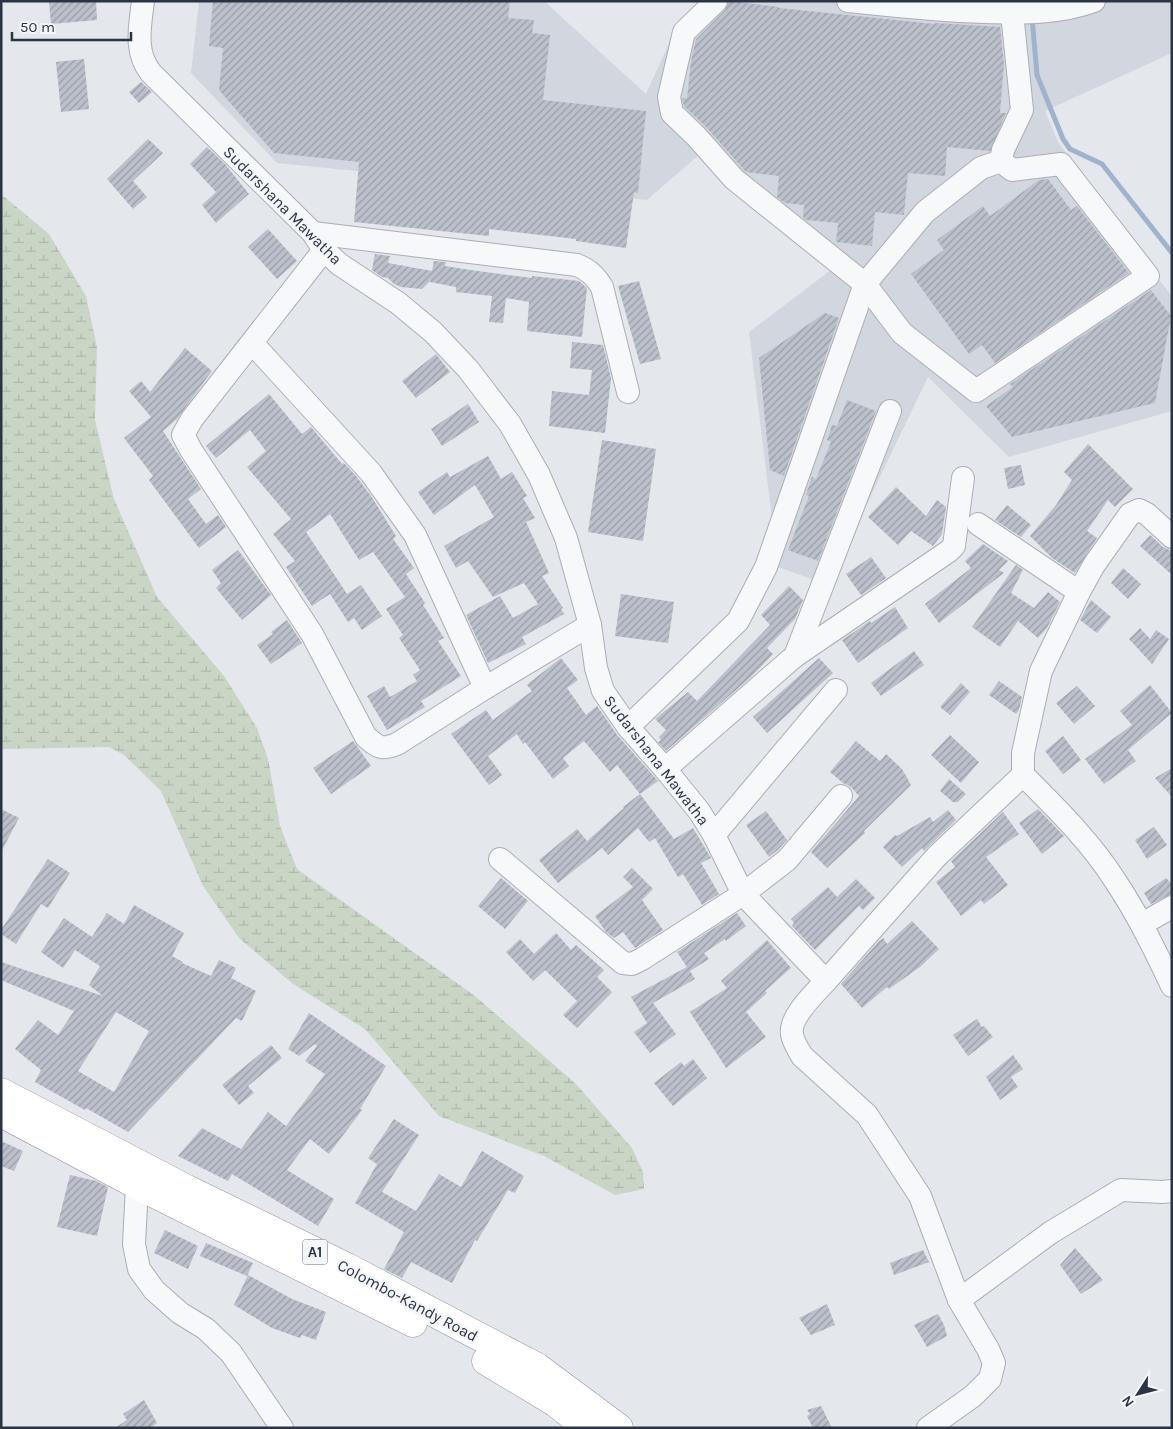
<svg xmlns="http://www.w3.org/2000/svg" width="1173" height="1429" font-family="Karla,sans-serif">
  <style>
    .built { fill: #d2d6de }
    .wetland { fill: url(#wetland-marsh) }
    .lines { fill: none; stroke-linecap: round; stroke-linejoin: round }
    .stream { stroke: #9fb4cc; stroke-width: 5 }
    .building { fill: url(#building-hatch); fill-rule: evenodd }
    .minor-casing { stroke: #a9aeb7; stroke-width: 24 }
    .highway-casing { stroke: #8b94a3; stroke-width: 29 }
    .minor { stroke: #f7f8fa; stroke-width: 22 }
    .highway { stroke: #fff; stroke-width: 28 }
    .labels { text-anchor: middle; stroke-width: 5; stroke-linejoin: round; paint-order: stroke }
    .shield { fill: #f4f6f9; stroke: #676e7b; stroke-width: 1 }
    .shield-label { font-size: 15px; font-weight: bold; fill: #2b3445 }
    .street-label { font-size: 16px; fill: #2b3445; stroke: #f4f6f9 }
  </style>
  <defs>
    <pattern id="wetland-marsh" width="20" height="14" patternUnits="userSpaceOnUse" patternTransform="scale(1.25)"><rect width="20" height="14" fill="#c9d6c5"/><path d="M1 5h8M5 5V1M11 12h8M15 12V8" fill="none" stroke="#adb8ab"/></pattern>
    <pattern id="building-hatch" width="6" height="6" patternUnits="userSpaceOnUse" patternTransform="scale(1.25)"><rect width="6" height="6" fill="#bbc0ca"/><path d="M-1 1l2-2M0 6l6-6M5 7l2-2" fill="none" stroke="#989da6"/></pattern>
  </defs>
  <rect width="100%" height="100%" fill="#e4e7ec"/>
  <path class="built" d="M199 1H544L646 94 675 30 707 1H1172V53L1045 111 1058 142 1172 297V411L1009 457 928 377 828 585 778 567 749 332 840 263 701 153 647 200 277 163 191 73Z"/>
  <path class="wetland" d="M1 194 49 234 86 296 97 347 95 420 114 499 157 597 224 676 257 728 268 759 280 826 297 869 475 996 576 1084 632 1148 643 1172 644 1189 615 1195 544 1156 439 1116 365 1029 293 984 239 938 203 886 161 791 124 755 109 747 1 749Z"/>
  <g class="lines">
    <path class="stream" d="M1032 17 1037 75 1063 139 1070 149 1102 164 1172 253"/>
  </g>
  <g class="building">
    <path d="M49 1H96L97 20 51 24Z"/>
    <path d="M213 1H510L508 18 534 20 532 33 550 35 543 100 646 111 638 193 634 192 626 248 576 241V239L489 229V236L354 222 359 162 274 153 219 90 223 48 209 46Z"/>
    <path d="M729 1 779 7V8L935 24V23L1000 27 1004 64 1000 113H1006L990 151 947 147 945 176 908 173 904 215 875 212 872 246 836 242 838 223 806 220 803 217 804 205 785 203 777 197 779 176 746 172 706 127 684 106 682 98H687L691 61 696 39 725 10Z"/>
    <path d="M84 59 89 109 61 112 56 62Z"/>
    <path d="M141 82 152 92 139 103 129 92Z"/>
    <path d="M148 139 163 153 133 181 147 197 133 209 107 179Z"/>
    <path d="M207 147 225 164 249 194 216 223 202 205 216 192 190 164Z"/>
    <path d="M1048 179 1071 210 1077 206 1129 273 995 363 982 345 969 354 911 274 944 250 937 240 983 206 990 216 1039 180Z"/>
    <path d="M268 229 297 261 277 279 248 247Z"/>
    <path d="M375 254 390 256 388 263 432 271 434 261 446 262 445 266 470 270 532 278V276L579 281 587 288 582 337 527 331 529 302 506 298 503 323 489 322 492 296 456 292V287L430 282 431 280 422 289 401 287 394 284 388 278 382 277 372 270Z"/>
    <path d="M639 281 661 359 640 364 618 286Z"/>
    <path d="M1151 290 1171 316 1155 403 1012 437 986 406 1013 387 1010 384Z"/>
    <path d="M825 313 839 318 784 476 770 470 759 358Z"/>
    <path d="M572 342 603 345 611 378 605 433 549 426 552 391 589 395 592 370 570 368Z"/>
    <path d="M185 348 212 371 177 419 163 431 201 489 188 499 206 524 218 515 226 527 199 548 149 480 153 476 124 438 151 417 129 391 141 381 150 392Z"/>
    <path d="M436 354 450 372 416 398 402 381Z"/>
    <path d="M269 394 302 434 311 427 342 464 344 463 356 476 371 496 396 536 393 539 414 568 406 574 425 603 423 605 444 638 438 641 461 676 421 701 425 707 387 730 367 696 384 686 390 697 417 681 413 675 420 670 399 638 403 635 386 609 405 597 373 552 359 560 330 514 306 532 347 594 361 585 382 616 362 630 354 618 348 622 330 594 312 606 286 567 295 561 273 534 291 519 247 467 266 451 250 430 216 458 206 446Z"/>
    <path d="M847 400 876 411 818 561 788 550 809 496 806 495 812 477 816 479 831 442 827 440 832 425 837 426Z"/>
    <path d="M468 404 479 422 442 446 431 429Z"/>
    <path d="M602 440 656 449 643 541 588 532Z"/>
    <path d="M1088 444 1133 489 1115 507 1108 500 1087 531 1097 538 1075 573 1052 558 1030 536 1056 505 1072 480 1064 472Z"/>
    <path d="M488 456 501 479 512 472 527 496 523 498 535 518 526 522 549 573 542 576 563 608 561 609 564 614 522 637 526 644 488 663 466 615 500 596 513 618 538 604 524 583 493 597 468 561 456 568 444 546 494 517 475 485 434 515 418 492 447 472 450 477Z"/>
    <path d="M1021 465 1025 485 1008 489 1004 468Z"/>
    <path d="M896 487 926 516 937 500 946 507 942 534 933 546 911 531 898 545 868 517Z"/>
    <path d="M1007 505 1031 525 1021 537 995 520Z"/>
    <path d="M1150 535 1163 547 1172 551V575L1140 546Z"/>
    <path d="M983 544 1008 561 999 570 1004 573 939 623 925 604 971 568 965 561Z"/>
    <path d="M238 550 271 595 242 620 216 588 221 583 212 570Z"/>
    <path d="M871 557 886 578 861 595 846 574Z"/>
    <path d="M1016 565 1023 570 1011 593 1034 608 1048 592 1060 602 1047 628 1038 638 1018 621 1000 647 972 627Z"/>
    <path d="M1123 568 1141 584 1128 599 1111 583Z"/>
    <path d="M789 586 803 600 795 619 767 648 773 654 751 677 666 751 658 742 661 740 659 737 666 730 655 719 688 692 697 701 770 625 761 615Z"/>
    <path d="M621 594 674 602 668 643 615 636Z"/>
    <path d="M1091 600 1111 617 1097 633 1080 620Z"/>
    <path d="M895 607 908 628 858 663 842 640 870 621 871 623Z"/>
    <path d="M287 620 302 643 271 664 257 645 273 634 271 632Z"/>
    <path d="M1140 628 1150 639 1156 630 1169 639 1152 664 1129 639Z"/>
    <path d="M914 651 924 665 881 696 871 683Z"/>
    <path d="M561 658 578 680 567 688 586 715 597 706 618 736 658 781 640 794 617 765 610 772 584 741 563 758 569 766 553 779 525 742 523 744 517 734 488 756 502 775 489 785 451 734 486 710 493 720 532 691 527 685 529 683Z"/>
    <path d="M819 658 833 673 767 733 753 717Z"/>
    <path d="M999 681 1022 697 1019 710 1016 714 989 695Z"/>
    <path d="M961 683 970 692 950 715 940 707Z"/>
    <path d="M1150 685 1172 713 1128 750 1136 761 1104 784 1085 759 1132 725 1120 711Z"/>
    <path d="M1077 686 1095 706 1074 724 1056 703Z"/>
    <path d="M950 735 979 762 961 783 931 755Z"/>
    <path d="M1063 736 1081 760 1063 774 1045 751Z"/>
    <path d="M353 741 371 766 331 794 313 768Z"/>
    <path d="M856 741 880 761 886 754 902 769 911 785 864 831 865 833 827 868 811 852 859 796 850 786 843 783 830 772Z"/>
    <path d="M1172 768V797L1155 778Z"/>
    <path d="M949 779 966 794 958 802H953L940 791Z"/>
    <path d="M640 794 674 839 693 828 711 858 701 863 719 894 702 905 683 874 678 877 655 838 649 842 638 828 608 855 602 848 558 883 539 860 577 829 587 841 624 808 623 807Z"/>
    <path d="M1 809 19 818 1 852Z"/>
    <path d="M1038 809 1064 836 1042 854 1019 823Z"/>
    <path d="M948 810 956 820 924 851 922 848 902 867 883 847 895 835 897 836 930 817 933 822Z"/>
    <path d="M766 811 787 840 778 850 769 857 746 825Z"/>
    <path d="M1003 812 1019 834 986 857 1008 885 984 904 981 900 961 916 936 882 955 867 951 861Z"/>
    <path d="M1154 827 1167 845 1147 859 1135 840Z"/>
    <path d="M48 859 70 873 48 908 41 904 16 944 1 934V930Z"/>
    <path d="M632 868 653 889 642 900 663 930 635 948 623 932 614 938 606 932 595 916 633 887 623 877Z"/>
    <path d="M501 878 528 901 505 929 478 906Z"/>
    <path d="M1166 878 1172 884V894L1151 904 1144 893Z"/>
    <path d="M856 879 875 898 863 910 859 906 815 950 792 926 794 923 791 919 828 887 837 897Z"/>
    <path d="M134 905 184 933 172 956 183 962 182 963 211 976 219 960 236 968 231 978 256 991 242 1021 236 1018 128 1132 86 1108 85 1110 35 1082 41 1070 15 1049 38 1020 58 1035 74 1011 1 980V962L103 996 89 985 100 966 75 950 63 968 41 952 64 918 92 937 107 913 124 924ZM116 1012 149 1031 114 1092 78 1071Z"/>
    <path d="M737 913 746 926 726 941 725 939 704 953 709 959 690 971 695 979 653 1003 676 1034 650 1053 634 1032 647 1023 631 997 687 967 677 952Z"/>
    <path d="M912 921 939 949 920 967 889 989 887 987 862 1008 841 984 879 941 883 938 887 944Z"/>
    <path d="M556 933 571 950 576 945 604 970 597 977 612 992 577 1028 563 1015 577 1001 545 970 533 981 506 952 520 939 534 954Z"/>
    <path d="M767 940 791 968 765 991 767 993 746 1012 766 1037 726 1068 690 1012 727 988 721 981Z"/>
    <path d="M309 1013 386 1066 360 1109 362 1110 329 1154 310 1139 287 1170 334 1199 318 1226 232 1174 228 1181 178 1156 202 1128 241 1149 268 1112 286 1126 325 1074 305 1061 317 1046 315 1044 299 1056 288 1049Z"/>
    <path d="M977 1019 982 1027 984 1026 993 1037 968 1056 953 1035Z"/>
    <path d="M271 1045 282 1058 248 1086 254 1093 239 1105 222 1085Z"/>
    <path d="M1013 1055 1023 1069 1011 1077 1018 1087 1000 1100 986 1077Z"/>
    <path d="M693 1059 707 1078 673 1106 654 1083 681 1062 684 1066Z"/>
    <path d="M394 1119 419 1135 382 1192 416 1211 439 1174 461 1187 482 1151 524 1176 515 1193 508 1190 477 1241 475 1240 452 1283 411 1262 402 1278 384 1269 404 1232 355 1203 377 1164 368 1158Z"/>
    <path d="M1 1141 23 1151 14 1171 1 1166Z"/>
    <path d="M70 1175 96 1181 108 1187 97 1236 57 1227Z"/>
    <path d="M165 1230 198 1246 188 1269 154 1253Z"/>
    <path d="M206 1243 253 1263 247 1276 200 1256Z"/>
    <path d="M1075 1248 1103 1280 1081 1294 1060 1265Z"/>
    <path d="M923 1250 929 1262 894 1275 890 1263Z"/>
    <path d="M248 1275 292 1299 326 1312 316 1340 302 1335 300 1338 272 1328 234 1305Z"/>
    <path d="M827 1304 835 1325 811 1335 799 1318Z"/>
    <path d="M938 1314 944 1325 947 1336 927 1347 914 1325Z"/>
    <path d="M144 1400 157 1423 150 1428H115L127 1420 123 1414Z"/>
    <path d="M821 1406 832 1428H813L807 1416 810 1414 807 1410Z"/>
  </g>
  <g class="lines">
    <g class="minor-casing">
      <g id="minor">
        <path d="M143 1C140 26 134 52 151 73L313 233 324 250 339 264 398 303 433 332 468 369 510 424 539 475 566 538 590 625 596 668 603 691 628 727 665 769 699 811 714 835 743 894 826 981C815 993 789 1017 792 1034 793 1042 798 1049 802 1056L867 1115 920 1196 959 1300 988 1349 994 1363 990 1379 973 1396 928 1428"/>
        <path d="M716 1 684 32 669 97 672 113 696 136 734 179 865 284 902 333 976 391 1148 276 1061 164 1012 170 1001 161"/>
        <path d="M848 1C894 6 939 11 985 12 1022 13 1059 14 1094 1"/>
        <path d="M1001 161 1003 150 1022 110 1012 13"/>
        <path d="M313 233 577 265C589 270 595 276 602 287L628 392"/>
        <path d="M324 250 192 419 183 435 191 450 312 634 366 737C379 748 381 750 397 744L485 688 590 625"/>
        <path d="M253 344 371 473 415 535 485 688"/>
        <path d="M978 524 1079 592"/>
        <path d="M1172 537 1147 514 1139 510 1130 514 1094 565 1079 592 1041 671 1023 753V775C1056 808 1091 842 1116 882 1138 915 1155 950 1172 986"/>
        <path d="M795 656 949 551 954 546 963 478"/>
        <path d="M628 727 738 621 766 567 865 284 925 212 981 168 1001 161"/>
        <path d="M665 769 795 656 890 411"/>
        <path d="M714 835 836 690"/>
        <path d="M500 859 623 963 632 964 642 959 743 894 787 860 841 796"/>
        <path d="M1142 924 1172 907"/>
        <path d="M826 981 937 856 1023 775"/>
        <path d="M137 1185 134 1244 139 1269 154 1290 180 1313 206 1329 231 1353 282 1428"/>
        <path d="M959 1300 1050 1233 1121 1190 1162 1192 1172 1191"/>
      </g>
    </g>
    <g class="highway-casing">
      <g id="highway">
        <path d="M1 1092 187 1189 347 1267 537 1367 619 1428"/>
        <path d="M1 1113 137 1185 413 1323"/>
        <path d="M486 1361 556 1403 587 1428"/>
      </g>
    </g>
    <use href="#minor" class="minor"/>
    <use href="#highway" class="highway"/>
  </g>
  <g class="labels">
    <rect class="shield" x="302.5" y="1239.5" width="25" height="25" rx="4"/>
    <g class="shield-label">
      <text x="315" y="1257">A1</text>
    </g>
    <g class="street-label">
      <text transform="translate(283 205) rotate(45)" y="6">Sudarshana Mawatha</text>
      <text transform="translate(657 760) rotate(52)" y="6">Sudarshana Mawatha</text>
      <text transform="translate(408 1300) rotate(28)" y="6">Colombo-Kandy Road</text>
    </g>
  </g>
  <rect width="1173" height="1429" fill="none" stroke="#2b3445" stroke-width="5"/>
  <g transform="translate(1138 1394) rotate(234)" stroke="#f4f6f9" stroke-width="4" paint-order="stroke">
  <path d="M0-4L9 19L0 12L-9 19Z" fill="#2b3445"/>
  <text y="-8" font-size="14" font-weight="bold" text-anchor="middle" fill="#2b3445">N</text>
  </g>
  <path d="M12 32v8h119v-8" fill="none" stroke="#2b3445" stroke-width="2.5"/>
  <text x="20" y="32" font-size="15" fill="#2b3445" stroke="#f4f6f9" stroke-width="4" paint-order="stroke">50 m</text>
</svg>
